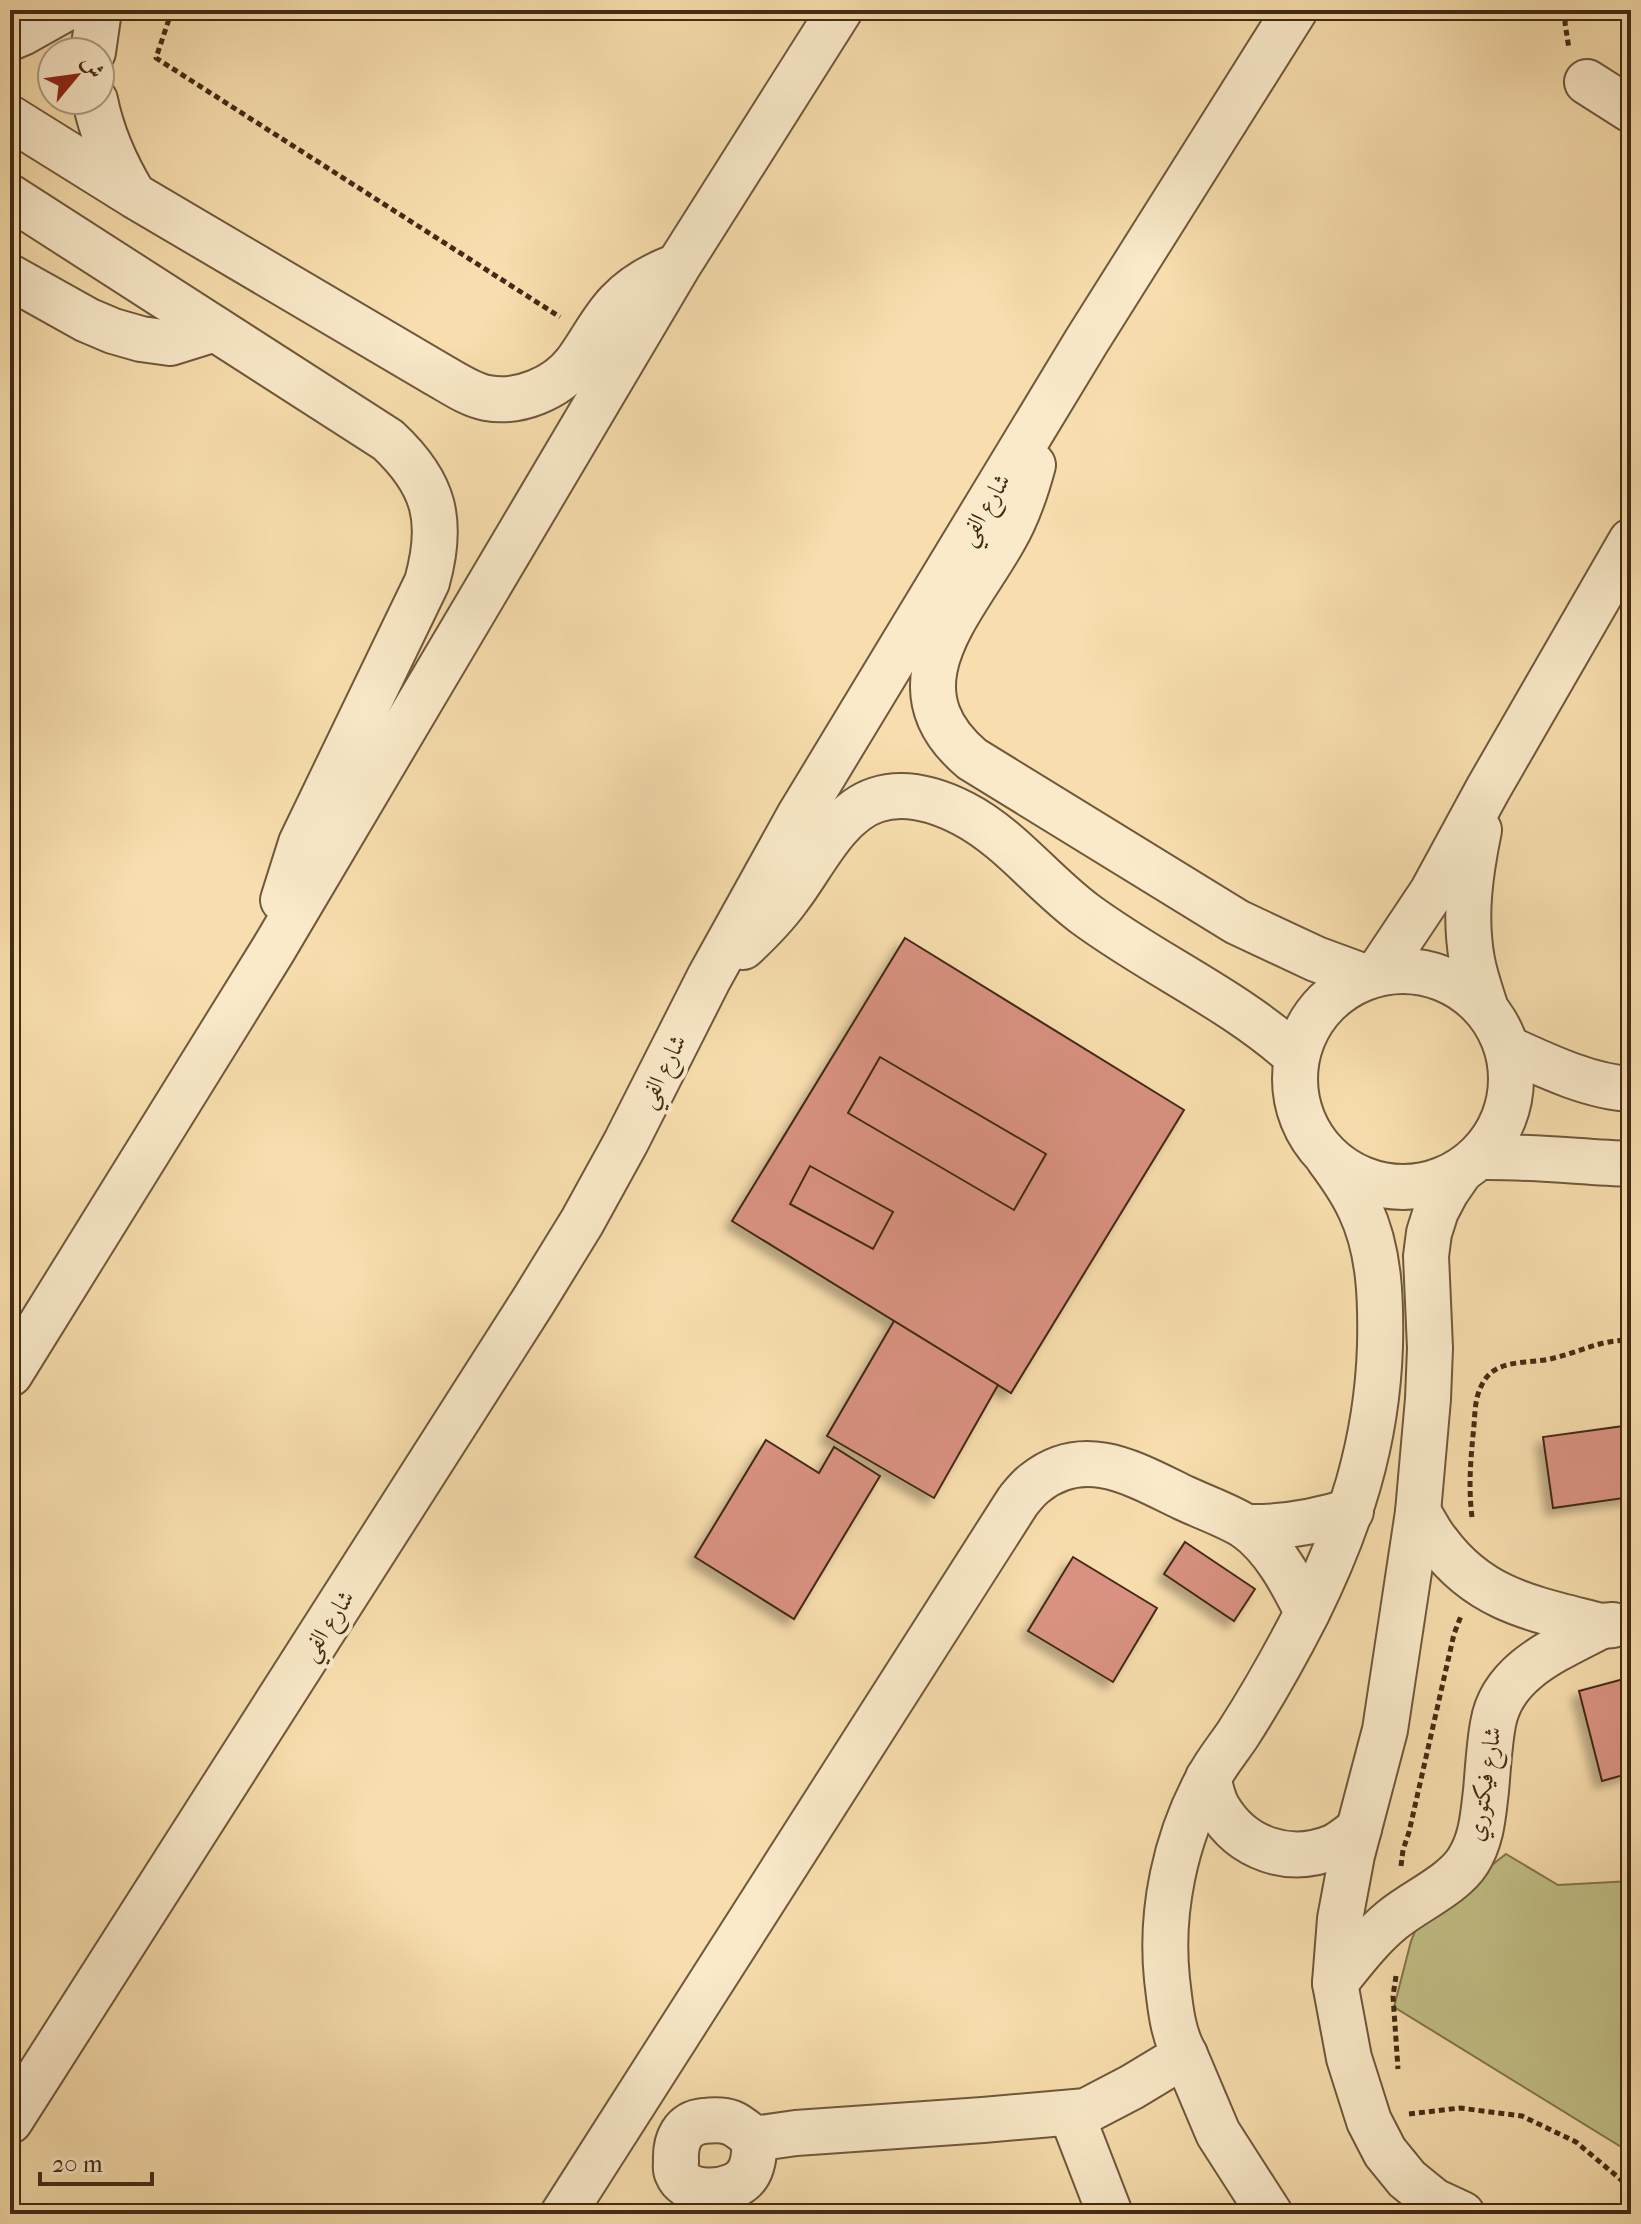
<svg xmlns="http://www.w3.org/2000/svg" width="1641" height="2224" font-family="'IM FELL French Canon',Amiri,serif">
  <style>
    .green { fill: #c2c087; stroke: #82764e; stroke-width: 2 }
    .building { fill: #d99281; stroke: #422b15; stroke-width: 2; filter: url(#shadow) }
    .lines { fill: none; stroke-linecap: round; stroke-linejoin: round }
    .minor-casing { stroke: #70583b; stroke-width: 48 }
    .path { stroke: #422b15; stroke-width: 5; stroke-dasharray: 6 4; stroke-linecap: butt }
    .minor { stroke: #faeaca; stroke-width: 44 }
    .labels { text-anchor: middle; stroke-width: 8; stroke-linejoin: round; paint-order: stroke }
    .street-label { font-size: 24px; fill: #422b15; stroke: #faeaca }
  </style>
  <defs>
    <filter id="shadow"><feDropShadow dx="-7" dy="7" stdDeviation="4" flood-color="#0004"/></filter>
  </defs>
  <rect width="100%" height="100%" fill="#f8deae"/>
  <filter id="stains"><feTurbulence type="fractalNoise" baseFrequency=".0025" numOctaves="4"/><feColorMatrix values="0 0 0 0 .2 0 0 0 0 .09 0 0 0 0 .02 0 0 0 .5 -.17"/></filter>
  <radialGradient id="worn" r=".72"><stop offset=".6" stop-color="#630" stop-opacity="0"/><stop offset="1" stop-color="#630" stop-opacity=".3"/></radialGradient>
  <path class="green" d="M1506 1854 1558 1885 1631 1881V2153L1394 2007 1411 1941 1419 1922Z"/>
  <g class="building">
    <path d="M905 938 1184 1110 1011 1393 732 1221Z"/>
    <path d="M880 1057 1046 1154 1014 1210 848 1113Z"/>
    <path d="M810 1166 893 1212 873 1249 790 1204Z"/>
    <path d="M894 1321 998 1385 934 1498 827 1436Z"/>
    <path d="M1631 1425V1497L1553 1508 1543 1437Z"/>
    <path d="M766 1440 819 1473 834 1447 880 1476 794 1619 695 1557Z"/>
    <path d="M1185 1542 1255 1589 1234 1621 1164 1574Z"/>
    <path d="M1073 1557 1157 1608 1113 1682 1028 1631Z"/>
    <path d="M1631 1677V1773L1602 1781 1579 1691Z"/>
  </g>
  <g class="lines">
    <g class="minor-casing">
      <g id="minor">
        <path d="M10 38 22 33 63 10"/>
        <path d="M93 52 99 10"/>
        <path d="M1587 82 1631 110"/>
        <path d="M95 100C102 135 115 164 133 194"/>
        <path d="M10 118 135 196 437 374C453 383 470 395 487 398 519 404 557 388 576 363 591 343 601 321 618 303 634 286 654 275 675 267"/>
        <path d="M10 197 388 440C435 484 444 521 427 582L301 843 283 900"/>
        <path d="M10 277 87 320 113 331 141 339 170 343 215 329"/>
        <path d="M1033 465C1026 491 1017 517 1004 539 963 612 886 686 972 759L1237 922 1316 959 1365 977"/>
        <path d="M1479 830C1470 874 1464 916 1472 960 1475 977 1481 993 1486 1009"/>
        <path d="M743 947C759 932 775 916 788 898 813 866 836 813 876 800 906 790 937 800 964 814 1010 838 1043 883 1085 914 1154 965 1233 999 1296 1056"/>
        <circle cx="1403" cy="1079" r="108"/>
        <path d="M1378 973 1432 892 1488 789 1631 541"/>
        <path d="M1507 1048C1544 1065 1590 1087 1631 1089"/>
        <path d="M1479 1157C1530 1156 1580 1162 1631 1164"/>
        <path d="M1459 1173 1446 1192 1436 1211 1429 1233 1426 1256 1430 1348 1428 1399 1418 1512 1385 1730 1352 1855 1340 1919 1335 1983 1349 2058 1369 2121 1385 2152 1407 2179 1434 2201 1462 2214"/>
        <path d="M10 1374 273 950 678 266 840 10"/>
        <path d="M1418 1512C1425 1522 1430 1534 1438 1543 1481 1601 1535 1609 1601 1626L1613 1625"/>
        <path d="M1246 1527C1283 1528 1316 1522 1351 1511"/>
        <path d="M1208 1778C1211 1788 1213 1800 1218 1808 1242 1849 1289 1865 1333 1847 1342 1843 1351 1835 1359 1829"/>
        <path d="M1335 1983C1353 1961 1370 1938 1392 1920 1415 1901 1453 1885 1468 1861 1482 1839 1483 1815 1486 1791 1488 1769 1489 1746 1493 1724 1502 1670 1558 1649 1601 1626"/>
        <path d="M1071 2113 1110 2214"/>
        <path d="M10 2121 534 1300 582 1222 626 1142 709 978 799 816 1086 342 1295 10"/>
        <path d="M754 2139C755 2158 753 2178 733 2186 716 2193 685 2194 677 2173 675 2169 676 2165 676 2161 675 2140 683 2123 704 2121 729 2118 736 2123 754 2139L796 2133 983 2120 1086 2111 1132 2087 1185 2055"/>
        <path d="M563 2214 1018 1501C1023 1495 1028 1488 1035 1483 1085 1443 1136 1475 1184 1498 1203 1507 1229 1516 1246 1527 1274 1547 1292 1582 1307 1612"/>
        <path d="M1270 2214 1218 2133 1185 2055C1172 2033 1170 2004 1167 1979 1160 1912 1175 1839 1208 1779 1216 1763 1228 1749 1238 1734 1263 1695 1286 1654 1307 1613 1350 1526 1377 1443 1380 1346 1381 1301 1380 1251 1360 1209 1352 1191 1340 1174 1328 1158"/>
      </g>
    </g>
    <g class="path">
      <path d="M172 10 156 58 560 317"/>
      <path d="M1567 10 1565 23 1569 49"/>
      <path d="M1472 1517C1468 1485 1471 1456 1474 1425 1475 1413 1475 1400 1480 1389 1483 1381 1488 1374 1495 1370 1511 1360 1536 1363 1554 1358 1583 1351 1599 1340 1631 1340"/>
      <path d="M1401 1866 1403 1850 1409 1832 1454 1634 1461 1616"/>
      <path d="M1396 1976 1393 1996 1398 2069"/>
      <path d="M1409 2114 1460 2108 1522 2116 1576 2142 1619 2178 1631 2190"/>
    </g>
    <use href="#minor" class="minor"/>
  </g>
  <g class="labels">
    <g class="street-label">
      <text transform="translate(984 509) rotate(-59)" y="8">شارع الفي</text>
      <text transform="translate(662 1071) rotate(-63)" y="8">شارع الفي</text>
      <text transform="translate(327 1625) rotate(-57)" y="8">شارع الفي</text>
      <text transform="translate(1484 1784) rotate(-81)" y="8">شارع فيكتوري</text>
    </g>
  </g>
  <rect width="1641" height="2224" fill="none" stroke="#f8deae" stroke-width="40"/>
  <rect x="12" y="12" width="1617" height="2200" fill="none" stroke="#422b15" stroke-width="4"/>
  <rect x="20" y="20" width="1601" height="2184" fill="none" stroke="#422b15" stroke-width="2"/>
  <g transform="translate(76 76) rotate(61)"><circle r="38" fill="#faeaca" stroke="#b09e82" stroke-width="2"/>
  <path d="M0-6L14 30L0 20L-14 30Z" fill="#8f2418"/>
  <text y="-12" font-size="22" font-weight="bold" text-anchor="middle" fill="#422b15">ش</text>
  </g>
  <path d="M40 2172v12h112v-12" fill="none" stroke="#422b15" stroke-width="4"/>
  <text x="52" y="2172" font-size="24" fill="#422b15" stroke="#faeaca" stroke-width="6" paint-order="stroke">20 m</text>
  <rect width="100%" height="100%" filter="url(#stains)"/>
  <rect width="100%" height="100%" fill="url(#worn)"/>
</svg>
